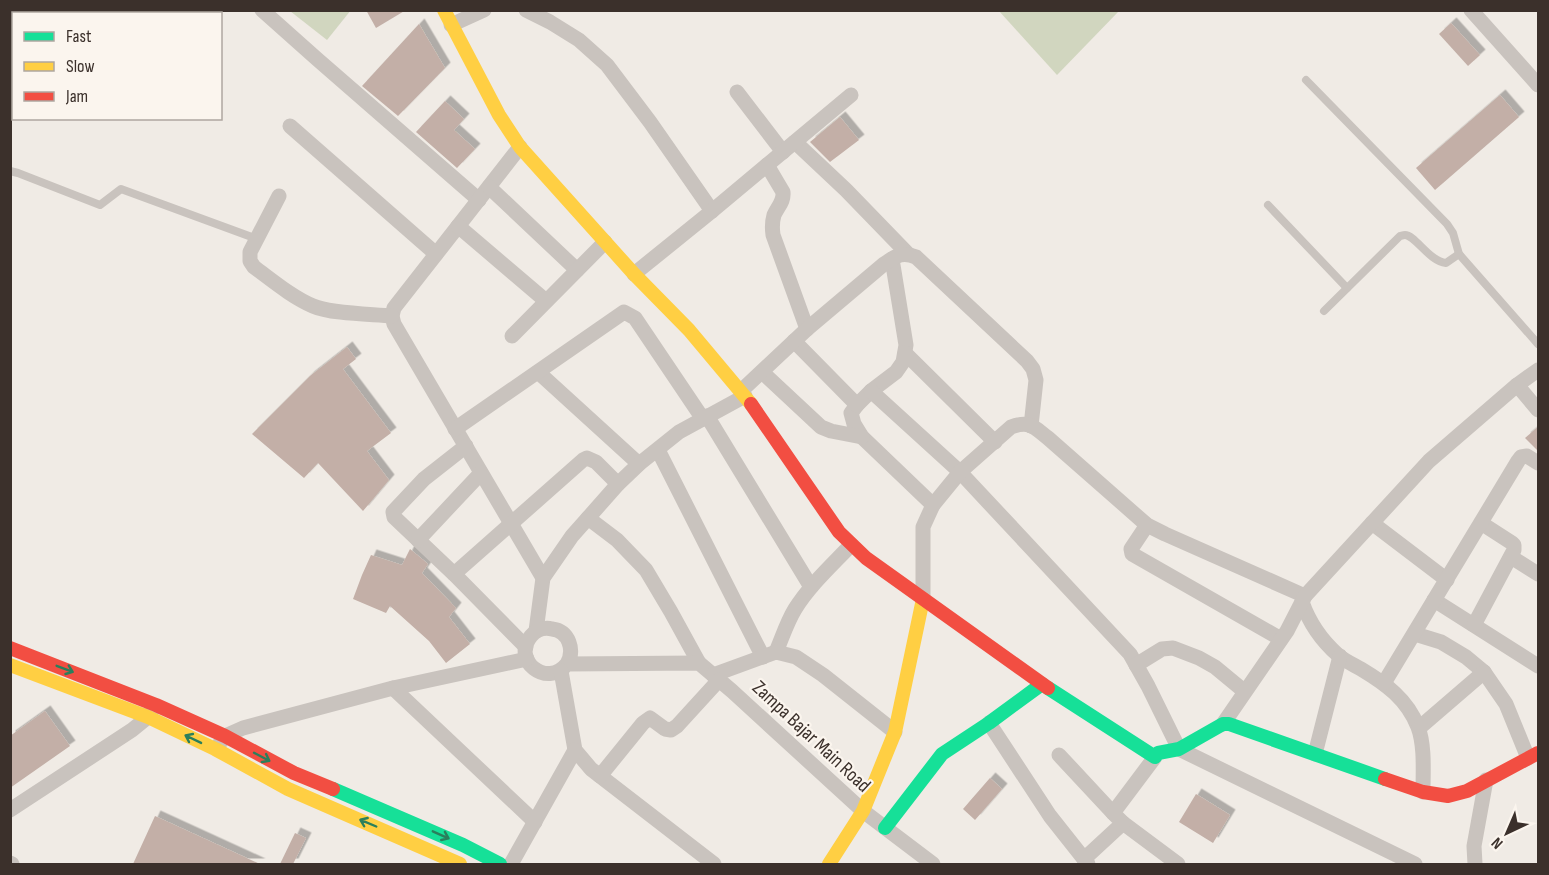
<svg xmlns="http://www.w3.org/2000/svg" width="1549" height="875" font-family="'Sofia Sans Condensed',sans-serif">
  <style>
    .green { fill: #d1d6bf }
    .building { fill: #c3afa7; filter: url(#shadow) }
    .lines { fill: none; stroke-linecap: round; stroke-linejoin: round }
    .lane { stroke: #c9c3be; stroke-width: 8 }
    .street { stroke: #c9c3be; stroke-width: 15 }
    .fast { stroke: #16e098; stroke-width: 14 }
    .slow { stroke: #ffcf43; stroke-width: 14 }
    .jam { stroke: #f24e42; stroke-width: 14 }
    .oneway { stroke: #2a7f5c }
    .labels { text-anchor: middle; stroke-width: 4.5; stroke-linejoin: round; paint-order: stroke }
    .street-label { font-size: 20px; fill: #3b302b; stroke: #fbf5ee }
  </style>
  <defs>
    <filter id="shadow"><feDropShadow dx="5.5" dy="-5.5" stdDeviation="0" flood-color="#0004"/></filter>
  </defs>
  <rect width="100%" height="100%" fill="#f0ebe5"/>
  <g class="green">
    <path d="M351 10 327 40 290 11V10Z"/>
    <path d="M999 11H1119L1057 75Z"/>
  </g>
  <g class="building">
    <path d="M366 10H406L376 28Z"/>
    <path d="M1451 23 1480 55 1468 66 1439 34Z"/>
    <path d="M419 24 445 68 398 116 362 86Z"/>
    <path d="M1500 95 1519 117 1435 190 1416 168Z"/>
    <path d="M445 101 464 119 454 130 475 149 457 168 416 132Z"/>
    <path d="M840 117 859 140 830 162 810 142Z"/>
    <path d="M347 347 356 359 343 369 391 433 367 451 389 480 363 511 318 463 304 478 252 434 310 376Z"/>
    <path d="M1539 426V452L1525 438Z"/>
    <path d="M410 549 428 564 422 573 456 608 449 617 470 644 446 663 429 641 390 606 386 613 353 599 362 575 371 555 402 565Z"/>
    <path d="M45 711 70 746 10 788V736Z"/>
    <path d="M990 778 1002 789 975 820 963 809Z"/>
    <path d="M1196 794 1230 815 1213 843 1179 822Z"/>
    <path d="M155 816 260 864H133Z"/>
    <path d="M295 833 306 838 293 864H280Z"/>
  </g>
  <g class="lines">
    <g class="lane">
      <path d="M1306 80 1447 224 1453 233 1459 254 1538 344"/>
      <path d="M10 171 18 173 100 205 121 189 257 239"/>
      <path d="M1268 205 1347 288"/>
      <path d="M1324 311 1400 236C1401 236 1403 235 1405 235 1415 235 1429 261 1446 263L1459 254"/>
    </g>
    <g class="street">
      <path d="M262 10 317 59 479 200"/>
      <path d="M526 10 550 22 579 40 607 65 650 122 712 211"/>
      <path d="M1471 10 1538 85"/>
      <path d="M451 25 484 10"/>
      <path d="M737 92 783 152"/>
      <path d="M290 126 436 254"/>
      <path d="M795 142 846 190 908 254"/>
      <path d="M520 147 394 308 392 316 394 324 543 578"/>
      <path d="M767 165 783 192C784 202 778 206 774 215 772 222 772 228 773 235L807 329"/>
      <path d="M489 187 577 270"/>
      <path d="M279 196 250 252V261L254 267C273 281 292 297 313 306 331 314 371 314 392 316"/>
      <path d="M458 226 546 301"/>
      <path d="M892 259 906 345 903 362 896 372 871 391 857 405 851 413 854 424 862 437 933 505"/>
      <path d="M634 274 712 211 851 95"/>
      <path d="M512 336 605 242"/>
      <path d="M794 341 857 405"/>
      <path d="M905 353 995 442"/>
      <path d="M538 372 639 464"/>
      <path d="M762 372 821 427 831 431 862 437"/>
      <path d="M1517 385 1538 410"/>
      <path d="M741 391 807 329 884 264C896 256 902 251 916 257L1027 361 1033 369 1036 380 1031 426"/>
      <path d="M871 391 960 472 1130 654 1148 686 1179 749 1415 864"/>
      <path d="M707 416 811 587"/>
      <path d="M455 429 624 312 635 318 703 419"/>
      <path d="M466 446 424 479 393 512 394 517 454 574 526 647"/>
      <path d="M658 450 763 657"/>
      <path d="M588 518 617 540 646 570 671 612 699 663"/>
      <path d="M1372 523 1447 580"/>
      <path d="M1147 525 1131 549 1132 554 1281 639"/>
      <path d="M418 540 481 473"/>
      <path d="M1511 557 1538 574"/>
      <path d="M454 574 583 460 587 458 596 462 618 484"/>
      <path d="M923 599V527L933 505 960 472 1011 427C1030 420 1034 427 1048 438L1147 525 1165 534 1305 596"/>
      <path d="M1434 600 1538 666"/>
      <path d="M1302 602C1309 622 1321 640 1338 655 1345 661 1354 665 1361 669 1386 684 1407 699 1418 727 1425 746 1423 771 1423 792"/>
      <path d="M1474 625 1514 550V545L1512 543 1481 523"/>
      <path d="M536 631 543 578 572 536 588 518 618 484 639 464 679 432 745 396"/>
      <path d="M1415 634 1441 642 1466 657 1484 672 1506 704 1528 758"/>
      <path d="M776 652C782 638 787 622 795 609 810 585 831 566 851 545"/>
      <path d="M567 664C575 650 569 631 552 629 544 627 536 630 531 636 511 660 547 689 567 664L699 663 732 691 863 811 933 864"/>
      <path d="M1136 665 1162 649 1173 648 1199 658 1215 667 1244 691"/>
      <path d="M561 671 575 750 591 769 714 864"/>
      <path d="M713 675 776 652 796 657 823 675 895 732"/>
      <path d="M1384 683 1518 461 1521 457 1527 456 1538 463"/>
      <path d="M393 688 535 822"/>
      <path d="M989 723 1050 816 1088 864"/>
      <path d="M1223 724 1287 631 1305 596 1429 461 1517 385 1538 370"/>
      <path d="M1419 728 1484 672"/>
      <path d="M220 743 225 736 243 728 393 688 527 659"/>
      <path d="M1315 754 1340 656"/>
      <path d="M1059 755 1113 813"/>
      <path d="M600 776 643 723 650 718 665 729 671 730 677 726 719 680"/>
      <path d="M10 810 132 730 148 717 152 710"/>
      <path d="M1123 823 1178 864"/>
      <path d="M1084 859 1123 823 1113 813 1155 757"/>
      <path d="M10 863 12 864"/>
      <path d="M511 864 575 750"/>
      <path d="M1475 864 1474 846 1486 780"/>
    </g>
    <g class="fast">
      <path d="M1048 688 1155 757 1158 753 1179 749 1223 724H1229L1385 779"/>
      <path d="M333 789 463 845 500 864"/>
      <path d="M885 828 942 754 989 723 1042 684"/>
    </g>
    <g class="slow">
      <path d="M444 10 499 115 520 147 634 274 689 330 751 404"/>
      <path d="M10 665 148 717 215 749 288 789 460 864"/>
      <path d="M829 864 863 811 895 732 923 599"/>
    </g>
    <g class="jam">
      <path d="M751 404 839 532 866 558 1048 688"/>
      <path d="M10 648 156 705 225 736 294 773 333 789"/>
      <path d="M1385 779 1423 792 1448 796 1467 791 1538 753"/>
    </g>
  </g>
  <defs><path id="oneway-shaft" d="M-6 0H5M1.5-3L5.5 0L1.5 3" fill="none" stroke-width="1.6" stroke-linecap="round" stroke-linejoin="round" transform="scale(1.5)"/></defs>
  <g class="oneway">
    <use href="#oneway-shaft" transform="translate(65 669) rotate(21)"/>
    <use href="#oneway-shaft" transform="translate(193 739) rotate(-154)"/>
    <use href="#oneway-shaft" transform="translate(262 757) rotate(28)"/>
    <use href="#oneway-shaft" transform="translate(368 823) rotate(-157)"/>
    <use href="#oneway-shaft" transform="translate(441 835) rotate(24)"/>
  </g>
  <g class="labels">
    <g class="street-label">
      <text transform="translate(812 736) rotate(43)" y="7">Zampa Bajar Main Road</text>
    </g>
  </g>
  <rect width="1549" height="875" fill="none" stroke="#3b302b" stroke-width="24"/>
  <rect x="12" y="12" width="210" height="108" fill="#fbf5ee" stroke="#aea6a0" stroke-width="1.5"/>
  <rect x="24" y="32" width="30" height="9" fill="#16e098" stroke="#aea6a0" stroke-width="1.5"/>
  <text x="66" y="42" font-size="18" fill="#3b302b">Fast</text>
  <rect x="24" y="62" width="30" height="9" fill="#ffcf43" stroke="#aea6a0" stroke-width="1.5"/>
  <text x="66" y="72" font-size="18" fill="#3b302b">Slow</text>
  <rect x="24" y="92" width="30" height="9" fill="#f24e42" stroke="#aea6a0" stroke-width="1.5"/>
  <text x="66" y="102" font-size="18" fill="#3b302b">Jam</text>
  <g transform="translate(1507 833) rotate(224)" stroke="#fbf5ee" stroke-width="4.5" paint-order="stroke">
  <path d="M0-4.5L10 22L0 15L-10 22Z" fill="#3b302b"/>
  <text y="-9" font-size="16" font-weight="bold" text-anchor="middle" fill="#3b302b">N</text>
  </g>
</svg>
